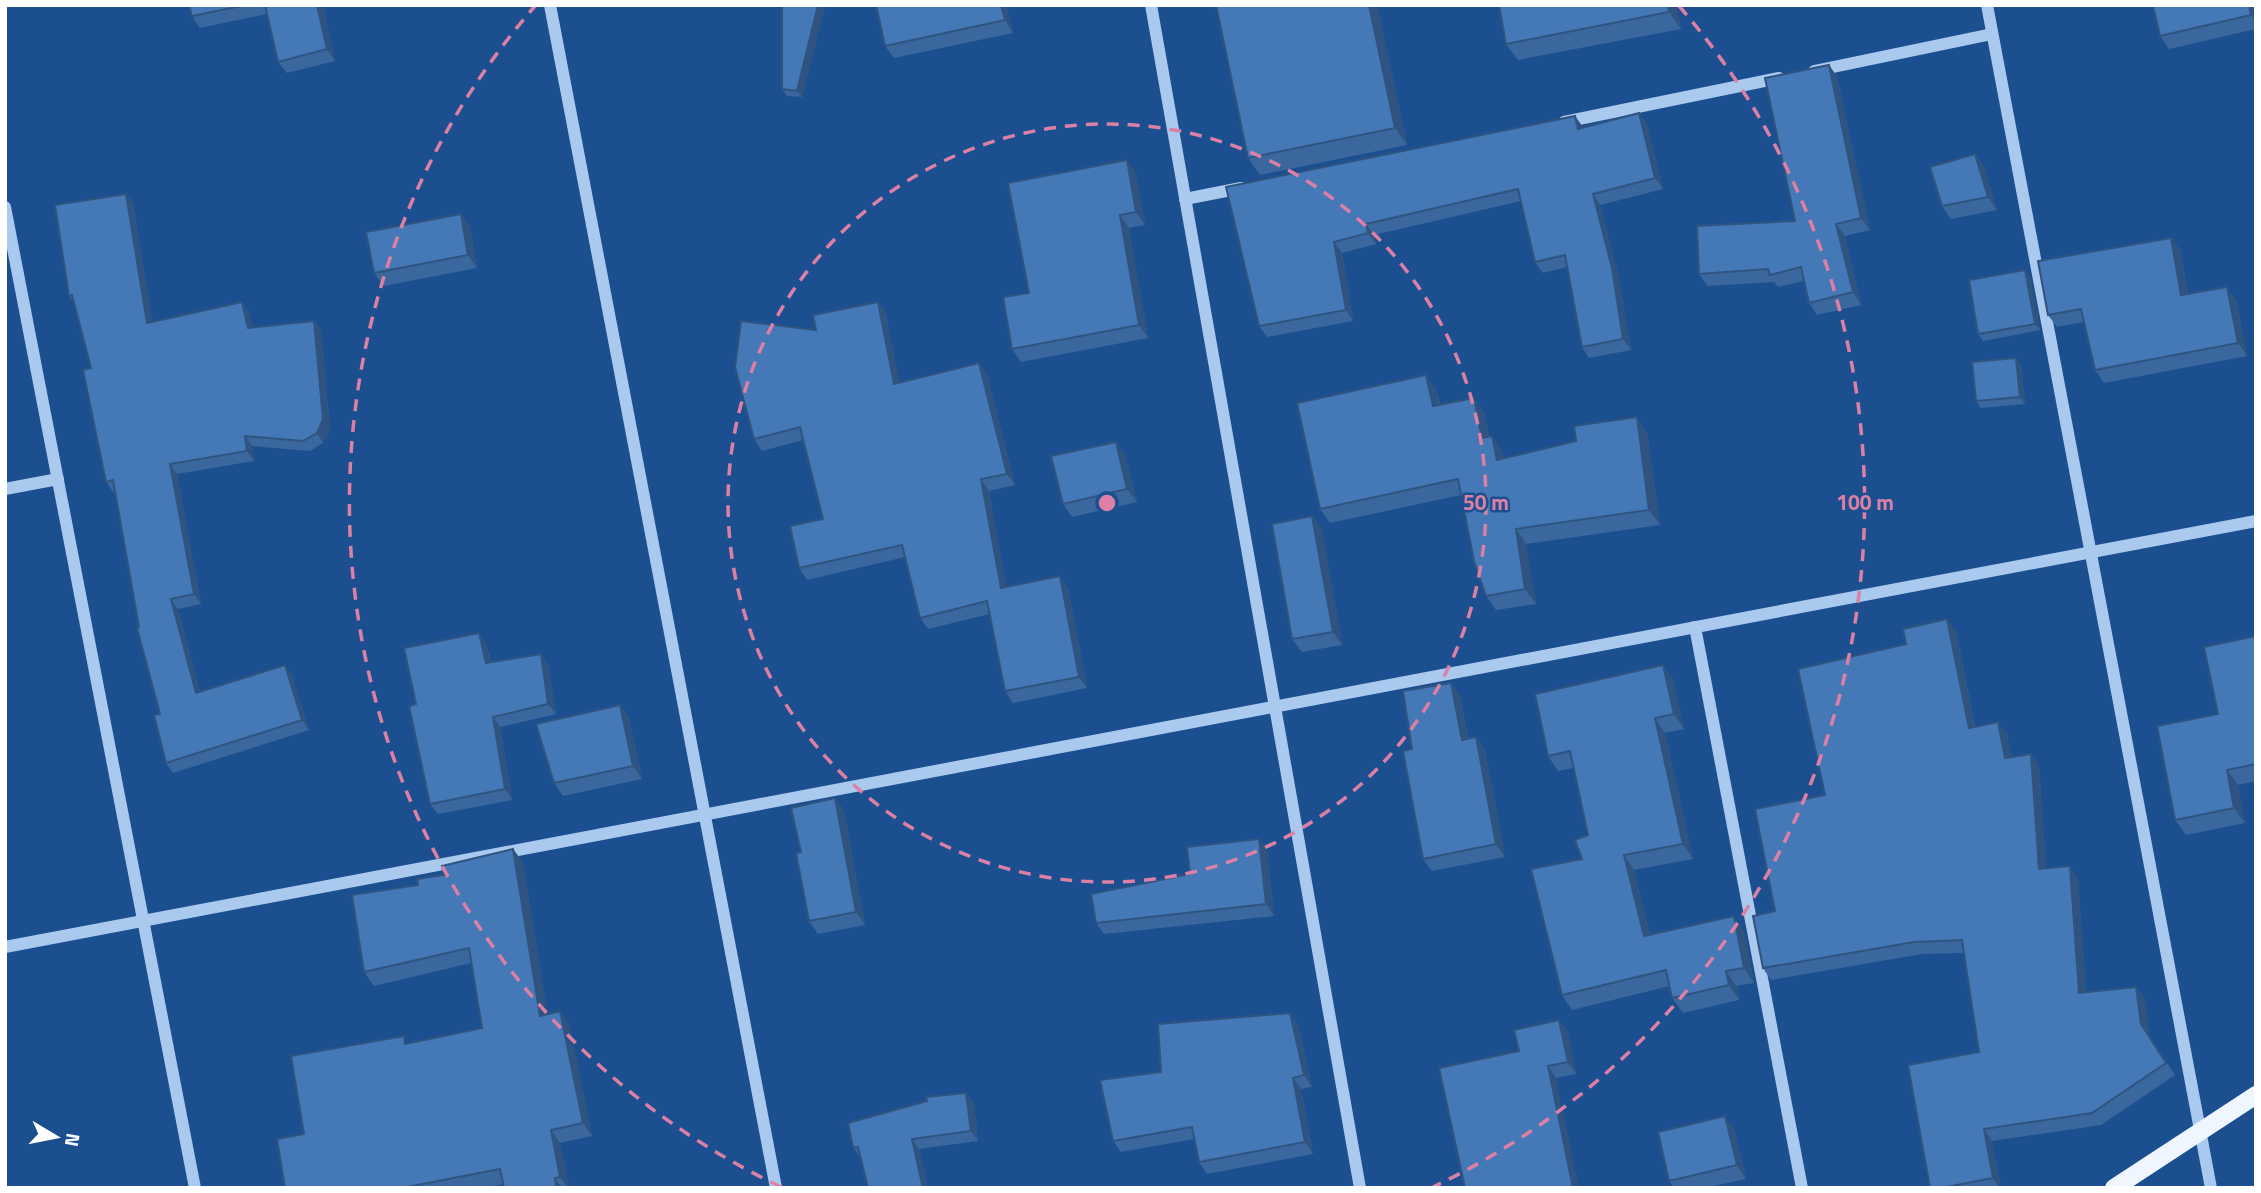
<svg xmlns="http://www.w3.org/2000/svg" width="2261" height="1193" font-family="'Titillium Web',sans-serif">
  <style>
    .lines { fill: none; stroke-linecap: round; stroke-linejoin: round }
    .minor { stroke: #a9c9ee; stroke-width: 12 }
    .major { stroke: #f0f6ff; stroke-width: 18 }
    .wall { fill: #3a679d }
    .shaded-wall { fill: #305480 }
    .building { fill: #4478b7; stroke: #305480; stroke-width: 2 }
    .ring { fill: none; stroke: #dd80a5; stroke-width: 3.5; stroke-dasharray: 12 9 }
    .centre { fill: #dd80a5; stroke: #1b4f8f; stroke-width: 3.5 }
    .ring-label { font-size: 21px; text-anchor: middle; font-weight: bold; fill: #dd80a5; stroke: #1b4f8f; stroke-width: 5; stroke-linejoin: round; paint-order: stroke }
  </style>
  <rect width="100%" height="100%" fill="#1b4f8f"/>
  <g class="lines">
    <g class="minor">
      <path d="M550 5 776 1188"/>
      <path d="M1151 5 1360 1188"/>
      <path d="M1987 5 2211 1188"/>
      <path d="M1814 71 1992 34"/>
      <path d="M1564 122 1779 78"/>
      <path d="M1185 199 1241 188"/>
      <path d="M5 207 195 1188"/>
      <path d="M5 489 58 479"/>
      <path d="M1695 627 1802 1188"/>
      <path d="M5 947 2256 521"/>
    </g>
    <path class="major" d="M2114 1188 2256 1095"/>
  </g>
  <g class="wall">
    <path d="M189 5H323L335 61 287 73 278 62 267 14 200 28 192 16Z"/>
    <path d="M782 5H825L802 97 787 96 782 89Z"/>
    <path d="M1006 5 1013 33 894 58 885 46Z"/>
    <path d="M1216 5H1377L1407 145 1260 175 1248 158Z"/>
    <path d="M1676 5 1681 29 1518 60 1506 44Z"/>
    <path d="M2255 5 2256 29 2169 49 2160 36Z"/>
    <path d="M1829 65 1837 77 1870 230 1845 236 1861 305 1817 315 1809 303 1804 281 1778 287 1774 282 1708 286 1699 274 1795 221Z"/>
    <path d="M1639 113 1647 124 1663 189 1600 205 1619 279 1631 350 1589 358 1582 347 1567 267 1543 273 1535 262 1521 201 1374 235 1376 244 1342 253 1353 321 1267 337 1259 326 1226 187 1583 127Z"/>
    <path d="M1975 154 1984 167 1997 210 1951 219 1942 206Z"/>
    <path d="M1136 173 1145 225 1129 228 1148 338 1021 362 1012 349Z"/>
    <path d="M126 194 133 203 152 322 242 302 249 312 252 328 314 321 321 330 330 429 323 443 310 451 252 446 254 461 177 474 201 604 178 609 200 692 292 675 309 730 173 773 166 763 160 714 139 627 115 491 113 492 106 482 91 368 74 303 69 296Z"/>
    <path d="M461 214 470 227 477 268 384 286 374 273Z"/>
    <path d="M2171 238 2180 250 2188 294 2236 299 2247 356 2104 383 2095 370 2084 322 2057 327 2048 315Z"/>
    <path d="M2030 277 2040 330 1983 341 1978 334Z"/>
    <path d="M878 302 886 314 899 382 987 375 1015 485 989 491 1006 587 1060 576 1068 588 1087 688 1013 703 1005 691 990 614 928 629 920 618 905 557 807 580 799 568 823 519 803 440 762 451 754 439 816 330Z"/>
    <path d="M2021 365 2025 404 1981 408 1976 401Z"/>
    <path d="M1436 390 1440 404 1474 398 1484 413 1489 437 1492 436 1502 451 1504 459 1647 432 1660 525 1526 544 1536 604 1496 610 1486 596 1461 495 1330 523 1320 509Z"/>
    <path d="M1125 455 1137 502 1072 517 1063 504Z"/>
    <path d="M1312 516 1322 529 1342 645 1302 652 1292 639Z"/>
    <path d="M1956 631 1975 727 2007 734 2011 757 2039 766 2046 868 2078 878 2086 992 2136 987 2145 999 2149 1036 2175 1075 2101 1125 1992 1141 2001 1188H1930L1979 1052 1964 953 1922 954 1771 980 1763 968 1775 911 1825 795 1906 644Z"/>
    <path d="M2256 636V781L2238 785 2245 823 2186 835 2175 820Z"/>
    <path d="M486 643 491 662 541 654 548 665 556 714 500 727 512 800 438 814 430 804 416 704Z"/>
    <path d="M1663 665 1673 680 1684 729 1665 733 1693 859 1634 870 1650 935 1744 931 1754 983 1736 986 1739 1000 1683 1013 1672 998 1670 986 1572 1010 1562 995 1582 859 1588 835 1573 768 1558 771 1548 756Z"/>
    <path d="M1451 683 1460 695 1468 738 1476 737 1485 749 1505 857 1432 871 1423 859 1412 749Z"/>
    <path d="M629 718 642 779 563 796 554 783Z"/>
    <path d="M835 798 844 811 865 925 818 934 809 921 801 852Z"/>
    <path d="M1259 839 1267 850 1274 916 1104 934 1096 923Z"/>
    <path d="M523 862 547 1014 560 1011 569 1025 592 1136 560 1143 569 1188H504L503 1184 483 1188H285L304 1134 408 1043 482 1028 471 963 374 986 364 972 418 885Z"/>
    <path d="M1298 1025 1312 1087 1301 1089 1313 1154 1207 1174 1199 1162 1195 1139 1121 1152 1113 1141 1161 1072Z"/>
    <path d="M1568 1032 1576 1074 1556 1078 1519 1051Z"/>
    <path d="M974 1103 978 1141 919 1149 928 1188H868L861 1158 853 1147Z"/>
    <path d="M1734 1129 1746 1179 1705 1188H1674L1669 1181Z"/>
  </g>
  <g class="shaded-wall">
    <path d="M317 5H323L335 61 327 49Z"/>
    <path d="M818 5H825L802 97 797 91Z"/>
    <path d="M1001 5H1006L1013 33 1005 20Z"/>
    <path d="M1369 5H1377L1407 145 1395 128Z"/>
    <path d="M1668 5H1676L1681 29 1669 12Z"/>
    <path d="M2249 5H2255L2256 22 2251 15Z"/>
    <path d="M1829 65 1837 77 1870 230 1861 218Z"/>
    <path d="M1639 113 1647 124 1663 189 1655 178Z"/>
    <path d="M1575 116 1583 127 1585 139 1578 129Z"/>
    <path d="M1975 154 1984 167 1997 210 1988 197Z"/>
    <path d="M1127 160 1136 173 1145 225 1136 212Z"/>
    <path d="M126 194 133 203 154 333 147 323Z"/>
    <path d="M1593 194 1600 205 1619 279 1631 350 1623 339Z"/>
    <path d="M461 214 470 227 477 268 468 255Z"/>
    <path d="M1120 215 1129 228 1148 338 1139 325Z"/>
    <path d="M1366 224 1374 235 1376 244 1368 233Z"/>
    <path d="M1836 224 1845 236 1861 305 1853 292Z"/>
    <path d="M2171 238 2180 250 2190 308 2181 295Z"/>
    <path d="M1334 242 1342 253 1353 321 1346 310Z"/>
    <path d="M2025 270 2030 277 2040 330 2035 324Z"/>
    <path d="M2227 287 2236 299 2247 356 2238 343Z"/>
    <path d="M242 302 249 312 255 338 248 328Z"/>
    <path d="M878 302 886 314 902 395 894 384Z"/>
    <path d="M314 321 321 330 330 429 323 443 317 433Z"/>
    <path d="M2016 358 2021 365 2025 404 2020 397Z"/>
    <path d="M979 363 987 375 1015 485 1007 474Z"/>
    <path d="M1426 375 1436 390 1443 421 1433 406Z"/>
    <path d="M1474 398 1484 413 1492 453 1482 438Z"/>
    <path d="M1637 417 1647 432 1660 525 1649 510Z"/>
    <path d="M245 436 252 446 254 461 247 451Z"/>
    <path d="M1492 436 1502 451 1507 475 1497 460Z"/>
    <path d="M1116 442 1125 455 1137 502 1127 489Z"/>
    <path d="M170 464 177 474 201 604 194 594Z"/>
    <path d="M981 479 989 491 1009 600 1001 588Z"/>
    <path d="M1312 516 1322 529 1342 645 1333 632Z"/>
    <path d="M1516 529 1526 544 1536 604 1525 589Z"/>
    <path d="M1060 576 1068 588 1087 688 1079 677Z"/>
    <path d="M171 599 178 609 203 703 196 693Z"/>
    <path d="M1947 619 1956 631 1977 740 1969 728Z"/>
    <path d="M479 633 486 643 493 674 486 663Z"/>
    <path d="M541 654 548 665 556 714 548 704Z"/>
    <path d="M285 665 292 675 309 730 302 720Z"/>
    <path d="M1663 665 1673 680 1684 729 1674 714Z"/>
    <path d="M1451 683 1460 695 1470 752 1462 740Z"/>
    <path d="M620 705 629 718 642 779 633 766Z"/>
    <path d="M493 717 500 727 512 800 505 789Z"/>
    <path d="M1655 718 1665 733 1693 859 1683 844Z"/>
    <path d="M1998 722 2007 734 2013 770 2005 758Z"/>
    <path d="M1476 737 1485 749 1505 857 1496 844Z"/>
    <path d="M2031 754 2039 766 2047 881 2039 869Z"/>
    <path d="M2227 770 2238 785 2245 823 2234 808Z"/>
    <path d="M835 798 844 811 865 925 856 912Z"/>
    <path d="M1259 839 1267 850 1274 916 1266 904Z"/>
    <path d="M513 849 523 862 550 1029 540 1016Z"/>
    <path d="M1624 855 1634 870 1654 951 1644 936Z"/>
    <path d="M2070 866 2078 878 2087 1005 2079 993Z"/>
    <path d="M1734 916 1744 931 1754 983 1744 968Z"/>
    <path d="M1726 971 1736 986 1739 1000 1729 985Z"/>
    <path d="M2136 987 2145 999 2149 1036 2175 1075 2141 1024Z"/>
    <path d="M560 1011 569 1025 592 1136 583 1123Z"/>
    <path d="M1290 1013 1298 1025 1312 1087 1304 1075Z"/>
    <path d="M1559 1020 1568 1032 1576 1074 1568 1062Z"/>
    <path d="M1548 1066 1556 1078 1579 1188H1573Z"/>
    <path d="M1293 1078 1301 1089 1313 1154 1305 1142Z"/>
    <path d="M966 1093 974 1103 978 1141 971 1131Z"/>
    <path d="M1725 1116 1734 1129 1746 1179 1737 1165Z"/>
    <path d="M1984 1129 1992 1141 2001 1188H1999L1993 1178Z"/>
    <path d="M551 1130 560 1143 569 1188H568L560 1177Z"/>
    <path d="M912 1139 919 1149 928 1188H923Z"/>
    <path d="M555 1178 562 1188H556Z"/>
  </g>
  <g class="building">
    <path d="M189 5H246L192 16Z"/>
    <path d="M265 5H317L327 49 278 62Z"/>
    <path d="M782 5H818L797 91 782 89Z"/>
    <path d="M876 5H1001L1005 20 885 46Z"/>
    <path d="M1216 5H1369L1395 128 1248 158Z"/>
    <path d="M1499 5H1668L1669 12 1506 44Z"/>
    <path d="M2153 5H2249L2251 15 2160 36Z"/>
    <path d="M1829 65 1861 218 1836 224 1853 292 1809 303 1801 267 1770 275 1768 269 1699 274 1697 226 1795 221 1765 78Z"/>
    <path d="M1639 113 1655 178 1593 194 1612 268 1623 339 1582 347 1565 255 1535 262 1518 189 1366 224 1368 233 1334 242 1346 310 1259 326 1226 187 1575 116 1578 129Z"/>
    <path d="M1975 154 1988 197 1942 206 1930 167Z"/>
    <path d="M1127 160 1136 212 1120 215 1139 325 1012 349 1003 297 1029 293 1008 183Z"/>
    <path d="M126 194 147 323 242 302 248 328 314 321 323 419 317 433 303 441 245 436 247 451 170 464 194 594 171 599 196 693 285 665 302 720 166 763 154 715 160 714 137 628 139 627 113 480 106 482 83 370 91 368 72 295 69 296 55 205Z"/>
    <path d="M461 214 468 255 374 273 366 232Z"/>
    <path d="M2171 238 2181 295 2227 287 2238 343 2095 370 2081 309 2048 315 2038 261Z"/>
    <path d="M2025 270 2035 324 1978 334 1969 280Z"/>
    <path d="M878 302 894 384 979 363 1007 474 981 479 1001 588 1060 576 1079 677 1005 691 987 601 920 618 902 545 799 568 790 526 823 519 800 427 754 439 735 367 741 321 816 330 813 315Z"/>
    <path d="M2016 358 2020 397 1976 401 1972 362Z"/>
    <path d="M1426 375 1433 406 1474 398 1482 438 1492 436 1497 460 1576 441 1574 426 1637 417 1649 510 1516 529 1525 589 1486 596 1474 561 1458 479 1320 509 1297 403Z"/>
    <path d="M1116 442 1127 489 1063 504 1051 456Z"/>
    <path d="M1312 516 1333 632 1292 639 1272 524Z"/>
    <path d="M1947 619 1969 728 1998 722 2005 758 2031 754 2039 869 2070 866 2079 993 2136 987 2141 1024 2166 1063 2092 1113 1984 1129 1993 1178 1941 1188H1930L1908 1065 1979 1052 1962 940 1914 942 1763 968 1753 916 1775 911 1755 809 1825 795 1798 669 1906 644 1903 629Z"/>
    <path d="M479 633 486 663 541 654 548 704 493 717 505 789 430 804 409 706 416 704 404 648Z"/>
    <path d="M2256 636V764L2227 770 2234 808 2175 820 2157 726 2218 714 2204 647Z"/>
    <path d="M1663 665 1674 714 1655 718 1683 844 1624 855 1644 936 1734 916 1744 968 1726 971 1729 985 1672 998 1666 970 1562 995 1531 869 1582 859 1575 840 1588 835 1570 751 1548 756 1535 694Z"/>
    <path d="M1451 683 1462 740 1476 737 1496 844 1423 859 1403 751 1412 749 1403 691Z"/>
    <path d="M620 705 633 766 554 783 536 724Z"/>
    <path d="M835 798 856 912 809 921 796 853 801 852 791 808Z"/>
    <path d="M1259 839 1266 904 1096 923 1091 894 1190 874 1187 847Z"/>
    <path d="M513 849 540 1016 560 1011 583 1123 551 1130 560 1177 555 1178 556 1188H504L500 1169 402 1188H285L277 1139 304 1134 291 1056 404 1036 405 1044 482 1028 469 948 364 972 352 895 418 885 417 879 444 875 442 866Z"/>
    <path d="M1290 1013 1304 1075 1293 1078 1305 1142 1199 1162 1192 1127 1113 1141 1100 1080 1161 1072 1158 1024Z"/>
    <path d="M1559 1020 1568 1062 1548 1066 1573 1188H1465L1439 1068 1519 1051 1514 1030Z"/>
    <path d="M966 1093 971 1131 912 1139 923 1188H868L858 1147H853L848 1123 927 1101 926 1097Z"/>
    <path d="M1725 1116 1737 1165 1669 1181 1658 1132Z"/>
  </g>
  <g class="ring">
    <circle cx="1107" cy="503" r="379"/>
    <path d="M781 1187A758 758 0 0 1 535 6M1679 6A758 758 0 0 1 1433 1187"/>
  </g>
  <circle cx="1107" cy="503" r="10" class="centre"/>
  <g class="ring-label">
    <text x="1486" y="510">50 m</text>
    <text x="1865" y="510">100 m</text>
  </g>
  <rect width="2261" height="1193" fill="none" stroke="#ffffff" stroke-width="14"/>
  <g transform="translate(56 1137) rotate(100)" stroke="#1b4f8f" stroke-width="5" paint-order="stroke">
  <path d="M0-5L12 26L0 18L-12 26Z" fill="#ffffff"/>
  <text y="-10" font-size="19" font-weight="bold" text-anchor="middle" fill="#ffffff">N</text>
  </g>
</svg>
